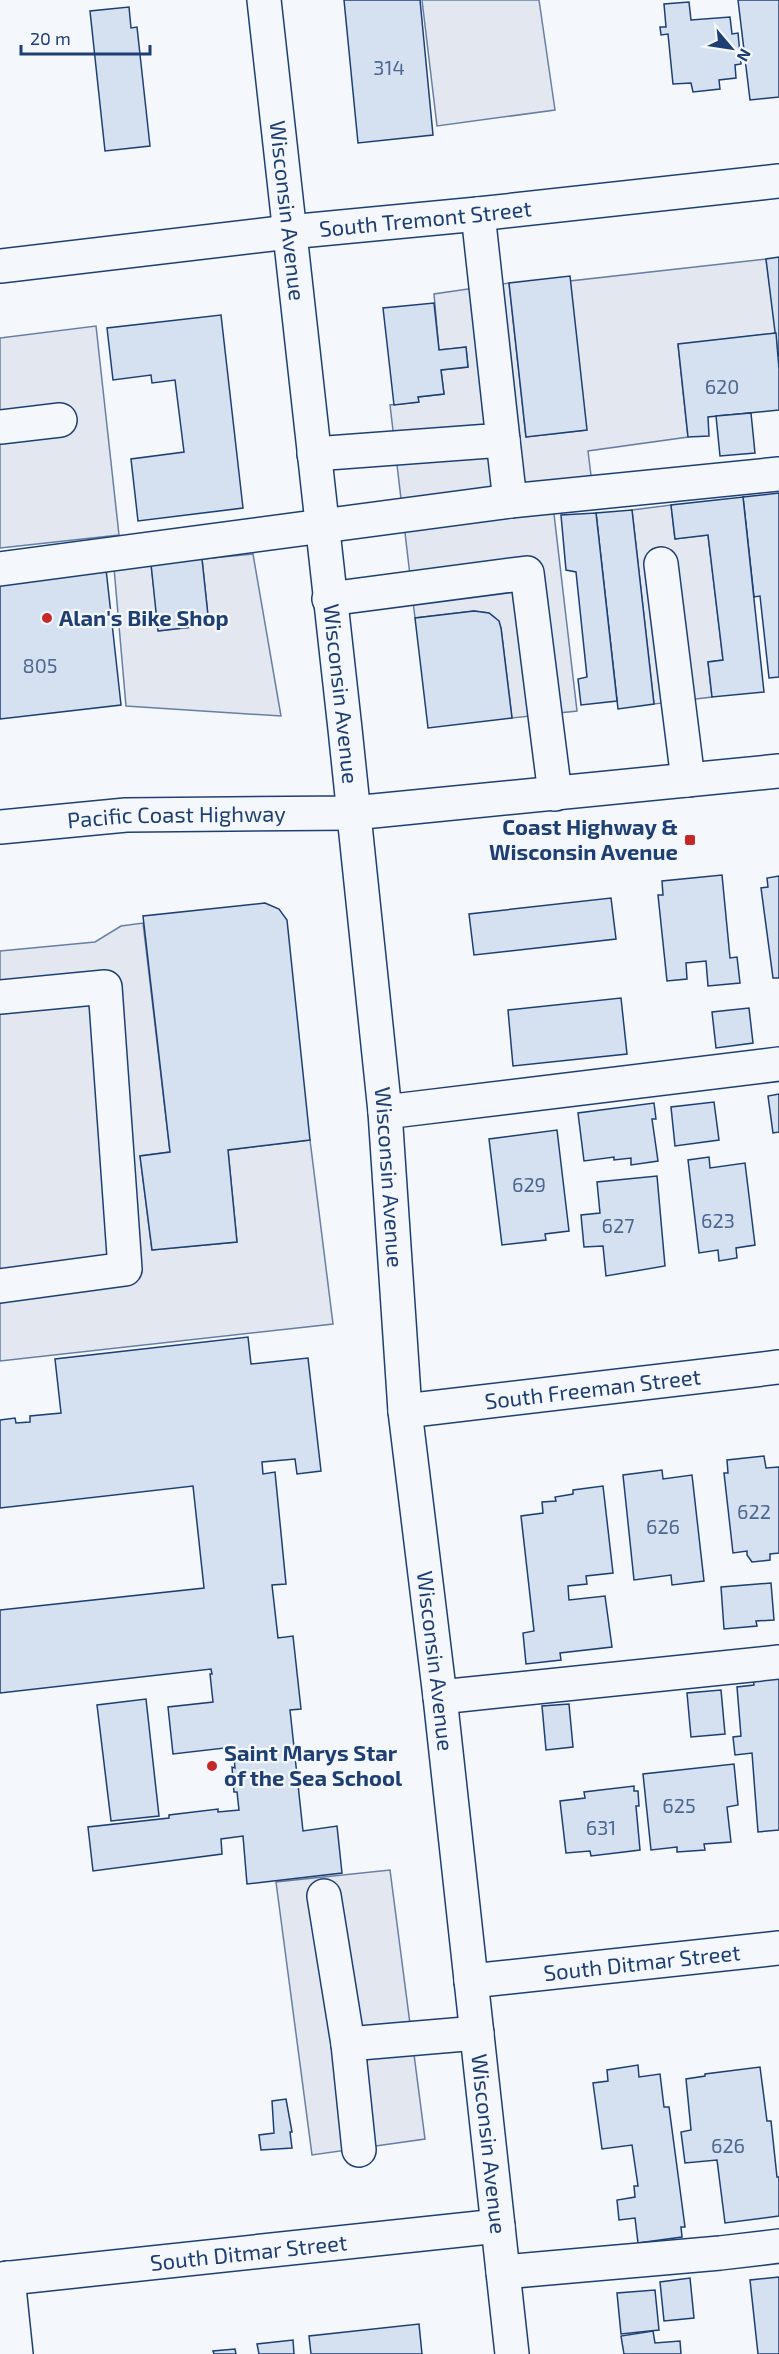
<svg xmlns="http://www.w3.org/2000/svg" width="779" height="2354" font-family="'Exo 2',sans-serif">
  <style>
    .parking { fill: #e3e8f0; stroke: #687fa3; stroke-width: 1.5 }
    .building { fill: #d5e0f0; stroke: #1d3f73; stroke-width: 1.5 }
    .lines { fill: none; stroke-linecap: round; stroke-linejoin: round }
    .minor-casing { stroke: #1d3f73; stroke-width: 36 }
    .major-casing { stroke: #1d3f73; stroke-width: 36 }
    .minor { stroke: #f4f7fb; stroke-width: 33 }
    .major { stroke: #f4f7fb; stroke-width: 33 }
    .poi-dot { fill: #c62828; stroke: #f4f7fb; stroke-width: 2 }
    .labels { text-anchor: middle; stroke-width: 4.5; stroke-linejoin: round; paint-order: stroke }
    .number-label { font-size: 20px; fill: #4b6792 }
    .street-label { font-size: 22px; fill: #1d3f73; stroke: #f4f7fb }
    .poi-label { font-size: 22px; font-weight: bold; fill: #1d3f73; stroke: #f4f7fb; text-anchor: start }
  </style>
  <rect width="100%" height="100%" fill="#f4f7fb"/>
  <g class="parking">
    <path d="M422 0H539L555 110 437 126Z"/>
    <path d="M766 259 776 333 678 345 688 437 588 451 593 492 552 497 577 711 512 718 501 628 494 617 489 613 474 611 415 618 390 405 418 402V397L444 394 441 370 468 367 466 347 439 350 434 294 509 283 526 437 586 430 570 281Z"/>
    <path d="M96 326 119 535 0 548V338Z"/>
    <path d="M671 505 675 539 708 535 723 660 708 662 712 697 654 704 632 510Z"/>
    <path d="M253 554 281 716 126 706 114 568 151 564 159 631 209 625 202 559Z"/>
    <path d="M143 923 170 1152 140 1156 152 1250 237 1242 228 1150 310 1140 333 1324 0 1361V951L95 942 121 926Z"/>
    <path d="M390 1870 425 2139 312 2155 276 1882Z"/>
  </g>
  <g class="building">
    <path d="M344 0H420L433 135 358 143Z"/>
    <path d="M738 0H779V97L750 100Z"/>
    <path d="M689 2 691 20 730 17 732 34 738 33 741 64 735 65 736 78 719 80 720 89 693 92 691 83 673 84 668 34 661 35 660 27H666L664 4Z"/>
    <path d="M129 7 131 28 137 27 150 146 105 151 90 11Z"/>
    <path d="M779 257V356H778L766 259Z"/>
    <path d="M570 276 587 430 526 437 509 283Z"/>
    <path d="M434 303 439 350 466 347 468 367 441 370 444 394 418 397 419 402 394 405 383 308Z"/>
    <path d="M221 315 243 508 138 521 131 459 184 452 175 380 152 383 151 375 113 380 107 328Z"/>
    <path d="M776 333 779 369V410L708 417 709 436 688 437 678 344Z"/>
    <path d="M751 413 755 453 720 456 716 416Z"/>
    <path d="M779 493V677L769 678 760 596 754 597 743 497Z"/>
    <path d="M743 497 764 692 712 697 708 662 723 660 708 535 675 539 671 505Z"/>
    <path d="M632 510 654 704 618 709 596 513Z"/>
    <path d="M596 513 617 701 581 705 578 679 587 677 576 572 566 570 561 515Z"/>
    <path d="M202 559 209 625 158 631 151 564Z"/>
    <path d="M106 569 121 705 0 719V582Z"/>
    <path d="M474 611 489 613 499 621 501 628 512 718 428 728 415 618Z"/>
    <path d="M722 875 730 958 737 957 740 983 708 986 706 961 686 963 687 979 667 981 658 895H663L662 881Z"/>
    <path d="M779 876V978H773L761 888 768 887 767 878Z"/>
    <path d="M611 898 616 939 474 955 469 914Z"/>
    <path d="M265 903 279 909 287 920 310 1140 228 1150 237 1242 152 1250 140 1156 170 1152 143 916Z"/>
    <path d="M621 998 627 1054 513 1066 508 1010Z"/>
    <path d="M749 1008 753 1043 716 1048 712 1012Z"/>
    <path d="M779 1094V1132L773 1133 768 1096Z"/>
    <path d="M714 1102 719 1140 675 1146 671 1107Z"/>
    <path d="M654 1103 656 1119H652L658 1161 631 1165V1158L614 1160V1157L584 1161 578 1113Z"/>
    <path d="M557 1130 569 1231 545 1234 546 1240 502 1245 489 1139Z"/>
    <path d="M709 1157 710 1168 745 1163 755 1245 736 1248 737 1258 719 1261 718 1250 699 1253 688 1160Z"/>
    <path d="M657 1176 665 1266 606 1276 603 1246 584 1247 581 1215 600 1213 597 1182Z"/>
    <path d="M248 1337 251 1364 308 1358 321 1471 297 1474 295 1459 262 1462 263 1474 275 1472 286 1584 272 1585 278 1638 293 1636 301 1709 290 1710 303 1831 337 1826 342 1873 247 1884 243 1836 221 1839 222 1854 93 1871 88 1827 169 1818V1815L218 1809V1812L239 1810 237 1792H234L232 1767 235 1768 233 1747 173 1754 168 1707 213 1702 210 1674H212L211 1669 0 1693V1610L204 1588 193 1486 0 1508V1420L15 1418 16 1423 30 1422V1416L61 1413 55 1359Z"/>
    <path d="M764 1456 766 1468 779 1467V1553L770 1554V1560L752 1562 747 1555V1551L733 1553 724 1473H728L727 1460Z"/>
    <path d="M662 1470 663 1479 692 1475 704 1581 672 1585 671 1575 634 1580 623 1475Z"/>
    <path d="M603 1486 613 1573 586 1576 587 1584 568 1586 569 1600 605 1596 612 1647 560 1653 561 1660 526 1664 523 1633 534 1631 521 1516 543 1513 542 1502 556 1501 555 1497 573 1494V1490Z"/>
    <path d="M771 1583 774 1620 756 1621 757 1626 724 1629 721 1587Z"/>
    <path d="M779 1675V1830L758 1832 752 1753 735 1755 733 1737 741 1736 737 1687 754 1685 753 1677Z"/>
    <path d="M721 1690 725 1734 691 1737 687 1693Z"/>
    <path d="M146 1699 159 1816 111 1821 97 1705Z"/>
    <path d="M569 1704 573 1747 546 1750 542 1706Z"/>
    <path d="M734 1764 738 1805 727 1807 731 1842 704 1844 705 1850 677 1852V1847L651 1850 643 1774Z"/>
    <path d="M634 1786V1791H638L639 1806H636L640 1850 591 1856 590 1851 566 1853 560 1801 585 1798 584 1792Z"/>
    <path d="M638 2065 639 2077 660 2074 664 2107H669L685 2227H681L682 2237 638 2243 635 2218 619 2220 617 2200 635 2197 634 2186H638L632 2145 602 2149 593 2083 608 2081 607 2070Z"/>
    <path d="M760 2067 767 2121H771L777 2177H779V2216L725 2223 717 2160 685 2163 681 2132 691 2130 686 2079 705 2076V2074Z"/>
    <path d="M286 2099 292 2132H290L292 2148 261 2150 259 2135 274 2133 272 2101Z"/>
    <path d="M779 2277V2354H758L750 2280Z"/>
    <path d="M690 2278 694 2318 664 2321 660 2282Z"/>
    <path d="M655 2290 659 2330 621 2334 617 2293Z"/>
    <path d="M419 2324 422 2354H311L309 2336Z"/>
    <path d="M653 2331 655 2343 680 2341 681 2354H624L621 2336Z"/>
    <path d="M293 2340 294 2354H259L257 2344Z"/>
    <path d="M235 2349 236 2354H214L213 2351Z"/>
  </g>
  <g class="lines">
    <g class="minor-casing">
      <g id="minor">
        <path id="s1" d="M0 266 289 232 478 214 779 181"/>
        <path d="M0 427 60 420"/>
        <path d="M503 440 510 501"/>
        <path d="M314 454 503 440 478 214"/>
        <path d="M661 564 688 780"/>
        <path d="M0 569 510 501 779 474"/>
        <path d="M329 599 527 573 555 794"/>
        <path d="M0 997 105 987 125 1269 0 1286"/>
        <path d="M385 1112 779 1064"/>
        <path id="s2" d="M405 1411 779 1367"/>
        <path d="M440 1697 779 1662"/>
        <path d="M324 1896 348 2044"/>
        <path id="s3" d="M471 1981 779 1948"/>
        <path d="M359 2150 348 2044 477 2033"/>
        <path d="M503 2272 720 2253 779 2246"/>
        <path d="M8 2278 16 2354"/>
        <path id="s4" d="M0 2279 498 2226"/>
      </g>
    </g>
    <g class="major-casing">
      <g id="major">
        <path id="s5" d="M264 0 345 729 385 1112 405 1411 440 1697 512 2354"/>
        <path id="s6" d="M0 827 126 815 353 813 779 771"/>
      </g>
    </g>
    <use href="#minor" class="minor"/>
    <use href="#major" class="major"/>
  </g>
  <g class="poi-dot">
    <circle cx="47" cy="618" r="6"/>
    <rect x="684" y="834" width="12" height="12" rx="3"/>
    <circle cx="212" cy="1766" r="6"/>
  </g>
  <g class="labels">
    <g class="number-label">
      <text x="389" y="75">314</text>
      <text x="722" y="394">620</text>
      <text x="40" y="673">805</text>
      <text x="529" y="1192">629</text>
      <text x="718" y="1228">623</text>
      <text x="618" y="1233">627</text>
      <text x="754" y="1519">622</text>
      <text x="663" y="1534">626</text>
      <text x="679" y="1813">625</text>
      <text x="601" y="1835">631</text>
      <text x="728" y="2153">626</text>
    </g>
    <g class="street-label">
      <text dy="8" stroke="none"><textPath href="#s5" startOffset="212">Wisconsin Avenue</textPath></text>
      <text dy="8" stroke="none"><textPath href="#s1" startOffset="428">South Tremont Street</textPath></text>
      <text dy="8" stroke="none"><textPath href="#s5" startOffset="698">Wisconsin Avenue</textPath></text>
      <text dy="8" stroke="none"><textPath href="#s6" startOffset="177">Pacific Coast Highway</textPath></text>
      <text dy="8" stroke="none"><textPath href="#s5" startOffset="1184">Wisconsin Avenue</textPath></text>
      <text dy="8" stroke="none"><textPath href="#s2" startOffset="189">South Freeman Street</textPath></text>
      <text dy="8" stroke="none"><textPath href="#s5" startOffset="1670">Wisconsin Avenue</textPath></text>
      <text dy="8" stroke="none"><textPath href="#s3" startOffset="172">South Ditmar Street</textPath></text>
      <text dy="8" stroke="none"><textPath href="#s5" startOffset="2156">Wisconsin Avenue</textPath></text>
      <text dy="8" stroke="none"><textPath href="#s4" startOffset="250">South Ditmar Street</textPath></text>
    </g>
    <g class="poi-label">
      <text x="59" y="626">Alan's Bike Shop</text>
      <text x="678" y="835" text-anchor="end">Coast Highway &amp;<tspan x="678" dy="25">Wisconsin Avenue</tspan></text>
      <text x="224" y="1761">Saint Marys Star<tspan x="224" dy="25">of the Sea School</tspan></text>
    </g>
  </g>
  <g transform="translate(731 48) rotate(119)" stroke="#f4f7fb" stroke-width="4.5" paint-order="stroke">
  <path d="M0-4.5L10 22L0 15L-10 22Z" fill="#1d3f73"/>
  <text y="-9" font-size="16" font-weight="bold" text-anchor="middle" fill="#1d3f73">N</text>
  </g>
  <path d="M21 45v9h129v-9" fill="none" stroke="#1d3f73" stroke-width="3"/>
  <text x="30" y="45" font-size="18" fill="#1d3f73" stroke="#f4f7fb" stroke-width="4.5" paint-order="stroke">20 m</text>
</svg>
